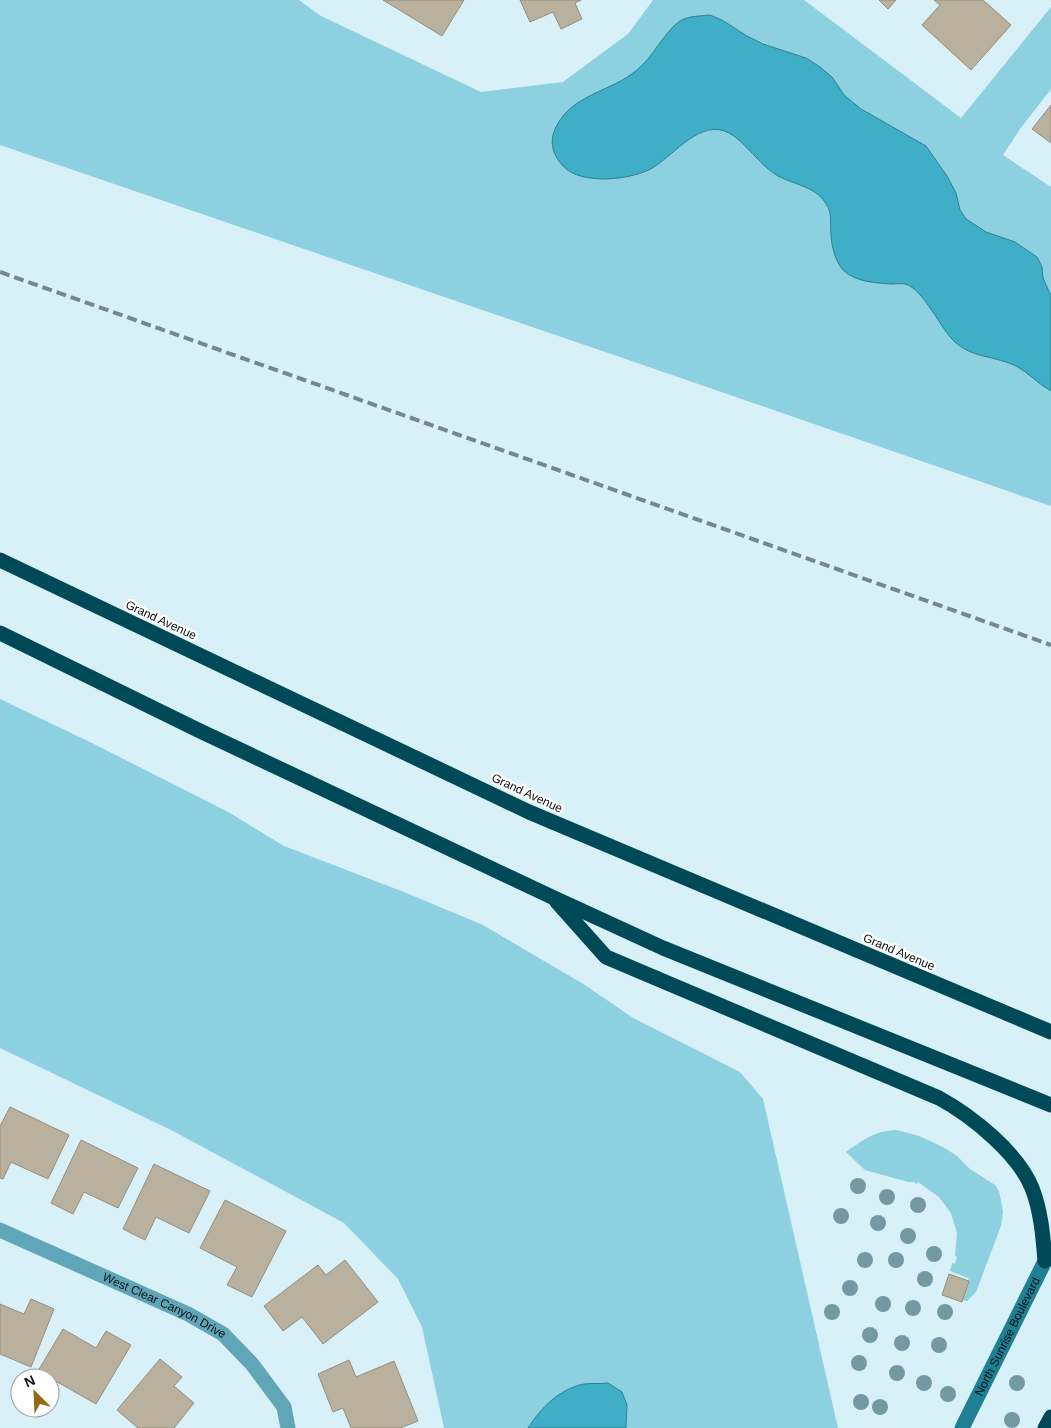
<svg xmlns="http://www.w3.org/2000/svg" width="1051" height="1428" font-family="Helvetica,sans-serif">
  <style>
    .green { fill: #8dd0e0 }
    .water { fill: #3fafc8; stroke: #2e7f91 }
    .building { fill: #bab09e; stroke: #968d7c }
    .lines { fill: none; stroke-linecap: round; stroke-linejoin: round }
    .street { stroke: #60a6b7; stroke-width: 15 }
    .secondary { stroke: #1f8094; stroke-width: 15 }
    .highway { stroke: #004957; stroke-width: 15 }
    .rail { stroke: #76878c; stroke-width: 4; stroke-dasharray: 10 5; stroke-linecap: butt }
    .tree { fill: #7499a2 }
    .labels { text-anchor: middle; stroke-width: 5; stroke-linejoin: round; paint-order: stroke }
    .street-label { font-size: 12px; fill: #071012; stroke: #fff }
  </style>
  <rect width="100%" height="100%" fill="#d8f0f7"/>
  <g class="green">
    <path d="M0 0H299L321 16 481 92 563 82 628 34 653 0H804L961 118 1051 7V89L1020 129 1003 155 1051 187V506L617 356 0 145Z"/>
    <path d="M0 699 94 744 230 813 284 846 404 892 483 925 585 985 633 1018 740 1072 763 1099 838 1428H444L422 1327 398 1279 344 1223 173 1131 0 1048Z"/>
    <path d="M897 1130 919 1136 943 1147 957 1156 970 1169 995 1185 999 1191 1003 1211 1001 1226 976 1292 967 1301 962 1300 969 1281 968 1278 950 1271 952 1263 955 1264 957 1257 955 1255 957 1233 951 1213 939 1197 918 1182 917 1184 913 1182H908L865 1170 846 1152C865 1139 874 1131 897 1130Z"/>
  </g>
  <g class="water">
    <path d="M710 15 722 20 747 36 763 44 806 58 820 67 832 77 844 95 861 109 926 146 947 176 956 193 960 210 966 219 986 232 1015 242 1037 257 1042 267 1043 278 1051 296V391C1038 384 1029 373 1016 366 996 356 973 358 956 343 940 329 924 289 905 284 901 283 896 284 892 284 876 283 855 282 843 270 835 261 831 244 831 233 830 224 832 216 828 207 817 186 797 186 778 176 760 166 745 141 729 133 701 118 675 154 654 167 634 180 581 186 563 166 552 154 549 141 556 127 572 94 611 92 637 70 653 57 665 31 680 21 688 16 700 16 710 15Z"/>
    <path d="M608 1383 622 1392 627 1405 626 1428H528C541 1408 559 1389 584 1384 591 1383 600 1384 608 1383Z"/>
  </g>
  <g class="building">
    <path d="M383 0H464L442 36Z"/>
    <path d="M520 0H581L575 3 582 19 561 29 553 12 530 22Z"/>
    <path d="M879 0H896L888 9Z"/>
    <path d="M934 0H983L1011 25 971 70 922 25 940 5Z"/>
    <path d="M1051 105V143L1032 129Z"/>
    <path d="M10 1107 69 1135 48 1179 11 1162 3 1179 0 1178V1126Z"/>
    <path d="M81 1140 138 1168 118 1208 84 1192 73 1214 51 1203Z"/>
    <path d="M154 1164 210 1191 189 1233 156 1217 145 1240 123 1229Z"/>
    <path d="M225 1200 286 1231 252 1297 227 1285 237 1267 200 1248Z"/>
    <path d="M345 1260 378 1302 323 1344 302 1317 283 1331 264 1306 318 1265 326 1275Z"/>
    <path d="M949 1274 969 1281 962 1302 942 1295Z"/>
    <path d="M31 1299 54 1309 31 1367 0 1354V1304L24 1314Z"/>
    <path d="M63 1329 96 1348 106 1331 131 1345 96 1404 38 1371Z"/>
    <path d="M160 1359 182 1377 174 1386 194 1403 174 1428H138L117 1410Z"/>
    <path d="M349 1360 356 1377 394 1361 418 1421 400 1428H351L343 1408 333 1412 318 1374Z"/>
  </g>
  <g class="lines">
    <path class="street" id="s1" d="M0 1230 188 1314 223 1334 252 1364 284 1407 288 1428"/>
    <path class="secondary" id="s2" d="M962 1428 1045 1261 1049 1250"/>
    <g class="highway">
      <path d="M0 560 529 812 1051 1032"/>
      <path d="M0 633 200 731 552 897 663 948 1051 1105"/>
      <path d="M557 902 606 957 939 1098C972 1116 1018 1153 1032 1188 1041 1211 1043 1236 1045 1261"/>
      <path d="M1045 1428 1051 1417"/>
    </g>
    <path class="rail" d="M0 272 1051 645"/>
  </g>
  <g class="tree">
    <circle cx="858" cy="1186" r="8"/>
    <circle cx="887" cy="1197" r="8"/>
    <circle cx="918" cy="1205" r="8"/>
    <circle cx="841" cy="1216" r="8"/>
    <circle cx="878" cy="1223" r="8"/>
    <circle cx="908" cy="1236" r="8"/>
    <circle cx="934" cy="1254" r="8"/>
    <circle cx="865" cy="1260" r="8"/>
    <circle cx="896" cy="1260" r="8"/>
    <circle cx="925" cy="1279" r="8"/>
    <circle cx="850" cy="1288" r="8"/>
    <circle cx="883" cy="1304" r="8"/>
    <circle cx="913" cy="1308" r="8"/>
    <circle cx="832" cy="1312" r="8"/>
    <circle cx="945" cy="1312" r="8"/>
    <circle cx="870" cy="1335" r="8"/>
    <circle cx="902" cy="1343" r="8"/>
    <circle cx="939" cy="1345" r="8"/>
    <circle cx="859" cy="1363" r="8"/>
    <circle cx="897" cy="1373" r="8"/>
    <circle cx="924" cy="1383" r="8"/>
    <circle cx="1017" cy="1383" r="8"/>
    <circle cx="948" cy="1394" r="8"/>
    <circle cx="861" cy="1402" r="8"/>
    <circle cx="880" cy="1407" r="8"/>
    <circle cx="1012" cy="1420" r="8"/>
  </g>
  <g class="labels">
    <g class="street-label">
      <text transform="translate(161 620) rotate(25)" y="4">Grand Avenue</text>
      <text transform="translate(527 793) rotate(25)" y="4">Grand Avenue</text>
      <text transform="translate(899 952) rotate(23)" y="4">Grand Avenue</text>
      <text dy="4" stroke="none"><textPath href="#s1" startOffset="181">West Clear Canyon Drive</textPath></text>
      <text dy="4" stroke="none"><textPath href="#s2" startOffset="102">North Sunrise Boulevard</textPath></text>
    </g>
  </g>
  <g transform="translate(35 1393) rotate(336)"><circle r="24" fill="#ffffff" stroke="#9c9fa0"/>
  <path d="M0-4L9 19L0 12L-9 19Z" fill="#916b12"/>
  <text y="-8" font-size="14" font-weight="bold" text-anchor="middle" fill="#071012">N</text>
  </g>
</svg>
